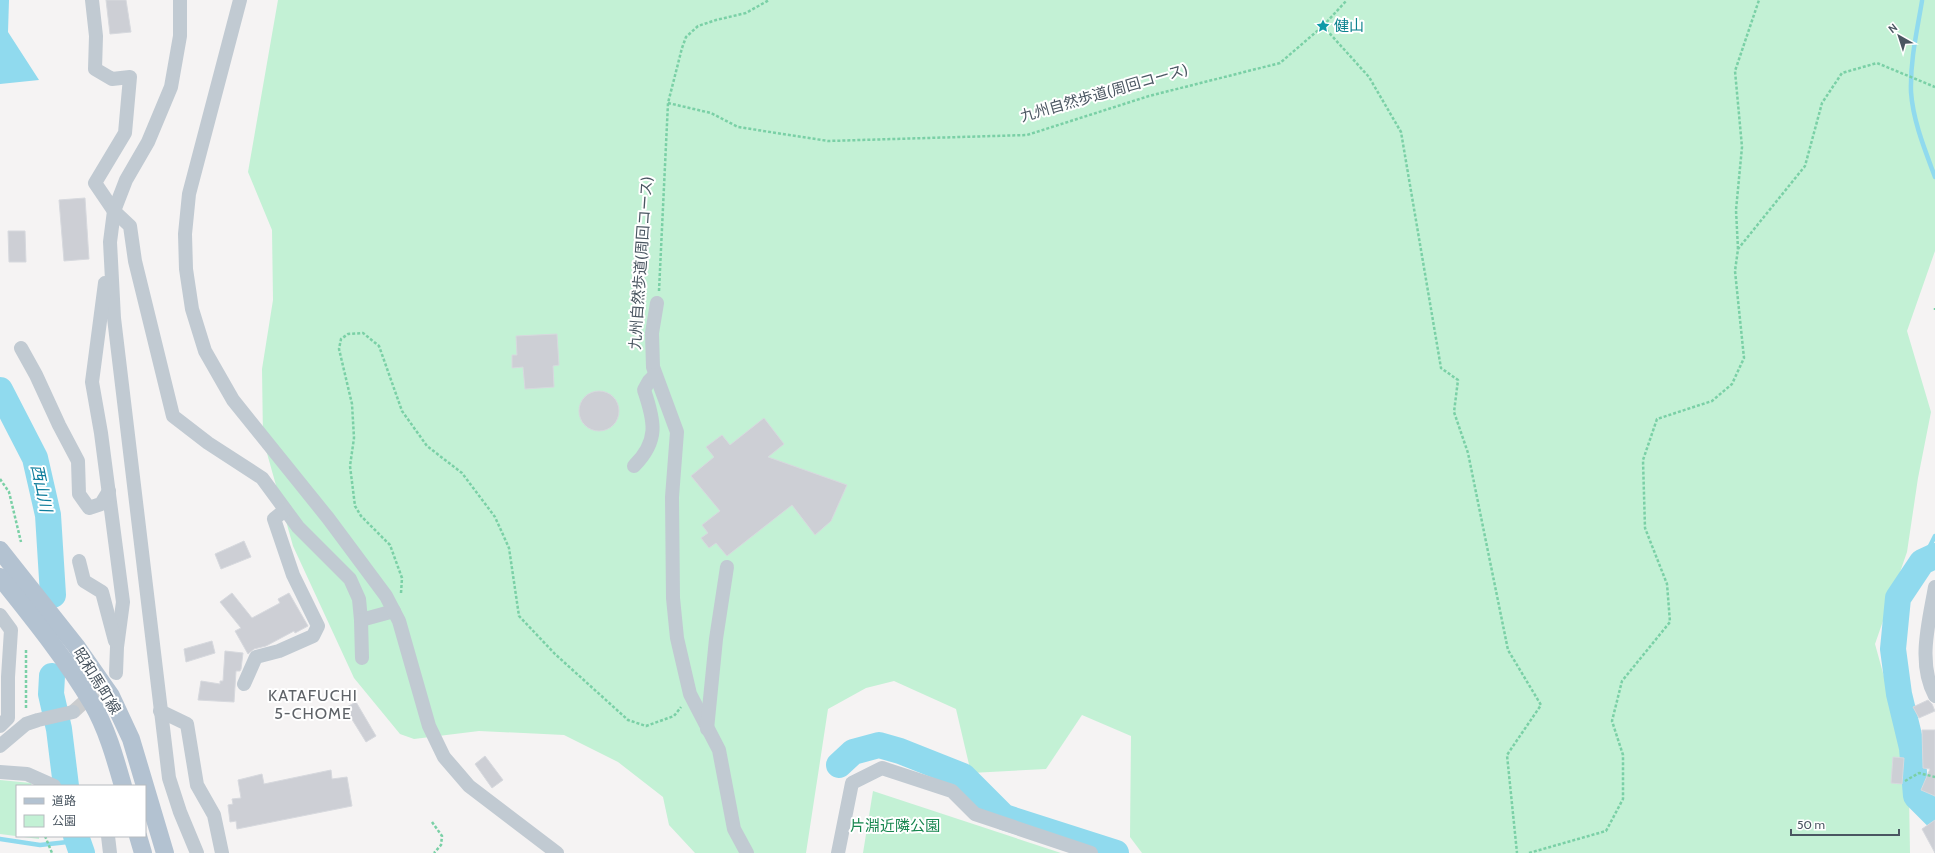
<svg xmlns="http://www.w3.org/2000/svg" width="1935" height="853" font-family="Cabin,'Noto Sans JP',sans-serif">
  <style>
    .green { fill: #c3f1d5 }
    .water { fill: #90daee }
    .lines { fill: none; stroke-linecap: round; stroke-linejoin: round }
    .stream { stroke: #90daee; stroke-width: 4.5 }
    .river { stroke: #90daee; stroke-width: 26 }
    .building { fill: #cdcfd5; stroke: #d7d9de }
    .minor-tunnel { stroke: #caccce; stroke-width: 14; stroke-dasharray: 14 7; stroke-linecap: butt }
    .path { stroke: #7ad0a6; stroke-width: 2.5; stroke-dasharray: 3 2; stroke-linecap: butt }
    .minor { stroke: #c1cad2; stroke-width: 14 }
    .major { stroke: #b3c2d1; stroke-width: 18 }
    .labels { text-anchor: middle; stroke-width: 4; stroke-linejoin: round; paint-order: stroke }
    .culture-label { font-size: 15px; fill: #0d838f; stroke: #fff; text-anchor: start }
    .street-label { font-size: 15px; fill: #4a5661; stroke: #fff }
    .park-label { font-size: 15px; fill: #17864f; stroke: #fff }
    .water-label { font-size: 16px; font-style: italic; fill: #0c7c9b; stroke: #fff }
    .neighbourhood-label { font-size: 16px; letter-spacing: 1px; fill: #5f6368; stroke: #fff }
  </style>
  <rect width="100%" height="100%" fill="#f5f3f3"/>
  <g class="green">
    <path d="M278 0H1935V251L1907 331 1931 412 1918 478 1907 552 1875 644 1891 702 1909 795 1910 853H1142L1130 837 1131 736 1082 715 1046 769 971 773 956 709 894 681 866 688 828 709 806 853H695L669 825 663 797 618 762 564 735 479 731 414 739 400 734 354 678 293 546 263 439 262 369 273 300 272 230 248 172Z"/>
    <path d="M0 780 31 783 32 786H17V836H39V839L0 834Z"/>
    <path d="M873 791 1061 853H863Z"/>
  </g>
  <path class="water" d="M0 0H9L8 32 39 80 0 84Z"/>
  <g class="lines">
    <g class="stream">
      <path d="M1922 1C1917 31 1910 61 1911 92 1913 121 1925 150 1935 177"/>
      <path d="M1922 562 1935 536"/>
      <path d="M0 839 40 845 77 841"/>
    </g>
    <g class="river">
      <path d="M0 390 35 458 48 515 53 595"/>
      <path d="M1935 556 1922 562 1898 598 1893 649 1899 694 1912 748 1916 796 1935 815"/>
      <path d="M52 676 51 694 59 729 66 786"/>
      <path d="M839 765 853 752 879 745 900 751 963 776 1004 817 1116 853"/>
      <path d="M76 836 82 853"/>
    </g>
  </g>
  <g class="building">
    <path d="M106 0H126L131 32 110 34Z"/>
    <path d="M85 198 89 259 64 261 59 200Z"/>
    <path d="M8 231H25L26 262H9Z"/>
    <path d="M557 334 559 365 553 366 554 387 525 389 523 367 512 368V355H517L516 336Z"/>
    <circle cx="599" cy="411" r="20"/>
    <path d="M764 418 784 444 768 457 847 485 831 521 815 535 792 505 727 556 716 543 709 548 701 538 708 533 702 525 720 511 691 476 714 457 706 447 722 435 730 445Z"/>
    <path d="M244 541 251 557 221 569 215 554Z"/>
    <path d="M232 593 252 618 280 603 278 599 289 593 308 626 295 633 294 631 266 646 254 649 248 654 235 631 241 628 220 602Z"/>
    <path d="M212 641 215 653 186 662 184 649Z"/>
    <path d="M225 651 243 653 241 669 240 671H236L234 702 198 700 201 681 220 684V681H223Z"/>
    <path d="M1928 700 1932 704 1935 711 1919 718 1913 707Z"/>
    <path d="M356 702 376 736 366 742 345 708Z"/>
    <path d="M1922 730H1935V796L1921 790 1930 769 1923 768Z"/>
    <path d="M485 756 503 780 492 788 475 764Z"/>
    <path d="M1893 757 1904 758 1902 784 1891 783Z"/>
    <path d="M331 770 332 779 347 777 352 806 237 829 236 821 230 822 228 805 233 804 232 799 241 798 238 780 262 774 264 784Z"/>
    <path d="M1935 820V853L1922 829Z"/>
  </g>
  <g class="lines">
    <path class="minor-tunnel" d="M73 712 96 691"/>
    <g class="path">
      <path d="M1323 26 1369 77 1401 132 1441 368 1458 380 1454 412 1468 453 1508 650 1541 705 1507 755 1517 853"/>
      <path d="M668 103 711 113 738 127 828 141 1027 135 1149 96 1280 63 1323 26 1347 0"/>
      <path d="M1738 249 1736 210 1742 147 1735 71 1759 0"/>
      <path d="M659 291 668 103 682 48 686 37 698 26 716 20 746 13 769 0"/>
      <path d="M1935 308V310"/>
      <path d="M0 479 9 492 21 542"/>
      <path d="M401 593 402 578 390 545 361 516 355 506 350 466 354 438 352 404 339 349 341 339 348 334 363 333 379 346 402 411 427 446 462 473 495 517 509 548 519 616 555 654 628 720 646 726 674 716 681 707"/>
      <path d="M26 650V710"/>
      <path d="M1905 781 1919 773 1935 777"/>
      <path d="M432 822 442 836 441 845 434 853"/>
      <path d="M45 836 52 853"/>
      <path d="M1529 853 1606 831 1623 799V755L1612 721 1622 681 1670 622 1667 584 1645 528 1643 460 1657 419 1712 401 1732 384 1744 358 1735 271 1738 249 1805 166 1822 103 1842 73 1877 63 1935 87"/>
    </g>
    <g class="minor">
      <path d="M92 0 96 36 95 69 112 79 130 77 125 133 95 183 114 211 130 226 135 261 173 416 208 443 262 478 298 527 350 579 359 599 361 620 394 611"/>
      <path d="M180 0V36L171 87 148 142 126 180 114 211 110 242 114 318 169 778 180 812 197 853"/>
      <path d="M240 0 189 194 185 234 186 269 192 309 205 351 233 400 328 518 386 596 399 621 429 726 444 757 469 786 557 853"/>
      <path d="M105 283 92 382 101 433 123 602 117 647 116 673"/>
      <path d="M657 303 652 333 653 367 677 432 672 497 673 598 677 638 690 694 719 750 734 829 747 853"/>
      <path d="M21 348 36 375 59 425 78 461 79 494 89 508 101 504 109 491"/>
      <path d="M634 466C659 441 655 422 644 390L649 381 655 375"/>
      <path d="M79 561 84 581 102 592 115 641"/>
      <path d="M1935 587C1929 622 1917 663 1935 696"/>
      <path d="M0 615 11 630 8 677V718L0 726"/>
      <path d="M361 620 362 658"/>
      <path d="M244 684 256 657 279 651 313 636 318 626 293 575 274 519 285 510"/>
      <path d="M160 711 187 724 197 785 214 815 222 853"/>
      <path d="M707 729 716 639 727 567"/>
      <path d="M0 746 26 724 38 720 73 712"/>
      <path d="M0 772 27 774 54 786"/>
      <path d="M108 836 110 853"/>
      <path d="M838 853 852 783 882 768 952 791 975 814 1091 853"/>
    </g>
    <g class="major">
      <path d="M0 550 76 646 111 696 131 739 165 853"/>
      <path d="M0 577C32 617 66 659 92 703 107 729 115 758 123 786"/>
      <path d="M138 836 143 853"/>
    </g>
  </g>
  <defs>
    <g id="sight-bare" transform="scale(1.08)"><path d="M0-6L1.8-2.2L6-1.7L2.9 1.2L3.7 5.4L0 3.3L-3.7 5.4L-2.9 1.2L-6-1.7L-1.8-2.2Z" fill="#0f9aa8" stroke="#fff" stroke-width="2.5" paint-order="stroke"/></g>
  </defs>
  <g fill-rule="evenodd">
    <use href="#sight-bare" x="1323" y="26"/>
  </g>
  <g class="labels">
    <g class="culture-label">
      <text x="1334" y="31">健山</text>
    </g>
    <g class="street-label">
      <text transform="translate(1104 93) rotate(-16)" y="5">九州自然歩道(周回コース)</text>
      <text transform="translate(641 263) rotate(-86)" y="5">九州自然歩道(周回コース)</text>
      <text transform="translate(97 681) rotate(58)" y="5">昭和馬町線</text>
    </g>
    <g class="park-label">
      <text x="895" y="831">片淵近隣公園</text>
    </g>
    <g class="water-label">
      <text transform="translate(42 488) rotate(78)" y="6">西山川</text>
    </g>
    <g class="neighbourhood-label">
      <text x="313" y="701">KATAFUCHI<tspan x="313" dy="18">5-CHOME</tspan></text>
    </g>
  </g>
  <rect x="16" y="785" width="130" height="52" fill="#ffffff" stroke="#b7bbc0"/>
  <rect x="24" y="798" width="20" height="6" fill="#b3c2d1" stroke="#b7bbc0"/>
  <text x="52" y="805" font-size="12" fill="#4a5661">道路</text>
  <rect x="24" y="815" width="20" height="12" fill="#c3f1d5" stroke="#b7bbc0"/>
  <text x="52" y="825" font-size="12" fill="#4a5661">公園</text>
  <g transform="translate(1899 36) rotate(321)" stroke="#ffffff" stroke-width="3" paint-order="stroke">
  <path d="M0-3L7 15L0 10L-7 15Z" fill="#4a5661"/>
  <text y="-6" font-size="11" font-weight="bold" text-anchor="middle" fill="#4a5661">N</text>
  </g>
  <path d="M1791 829v6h108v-6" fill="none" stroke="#4a5661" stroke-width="2"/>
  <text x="1797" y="829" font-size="12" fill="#4a5661" stroke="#ffffff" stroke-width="3" paint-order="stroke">50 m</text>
</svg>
